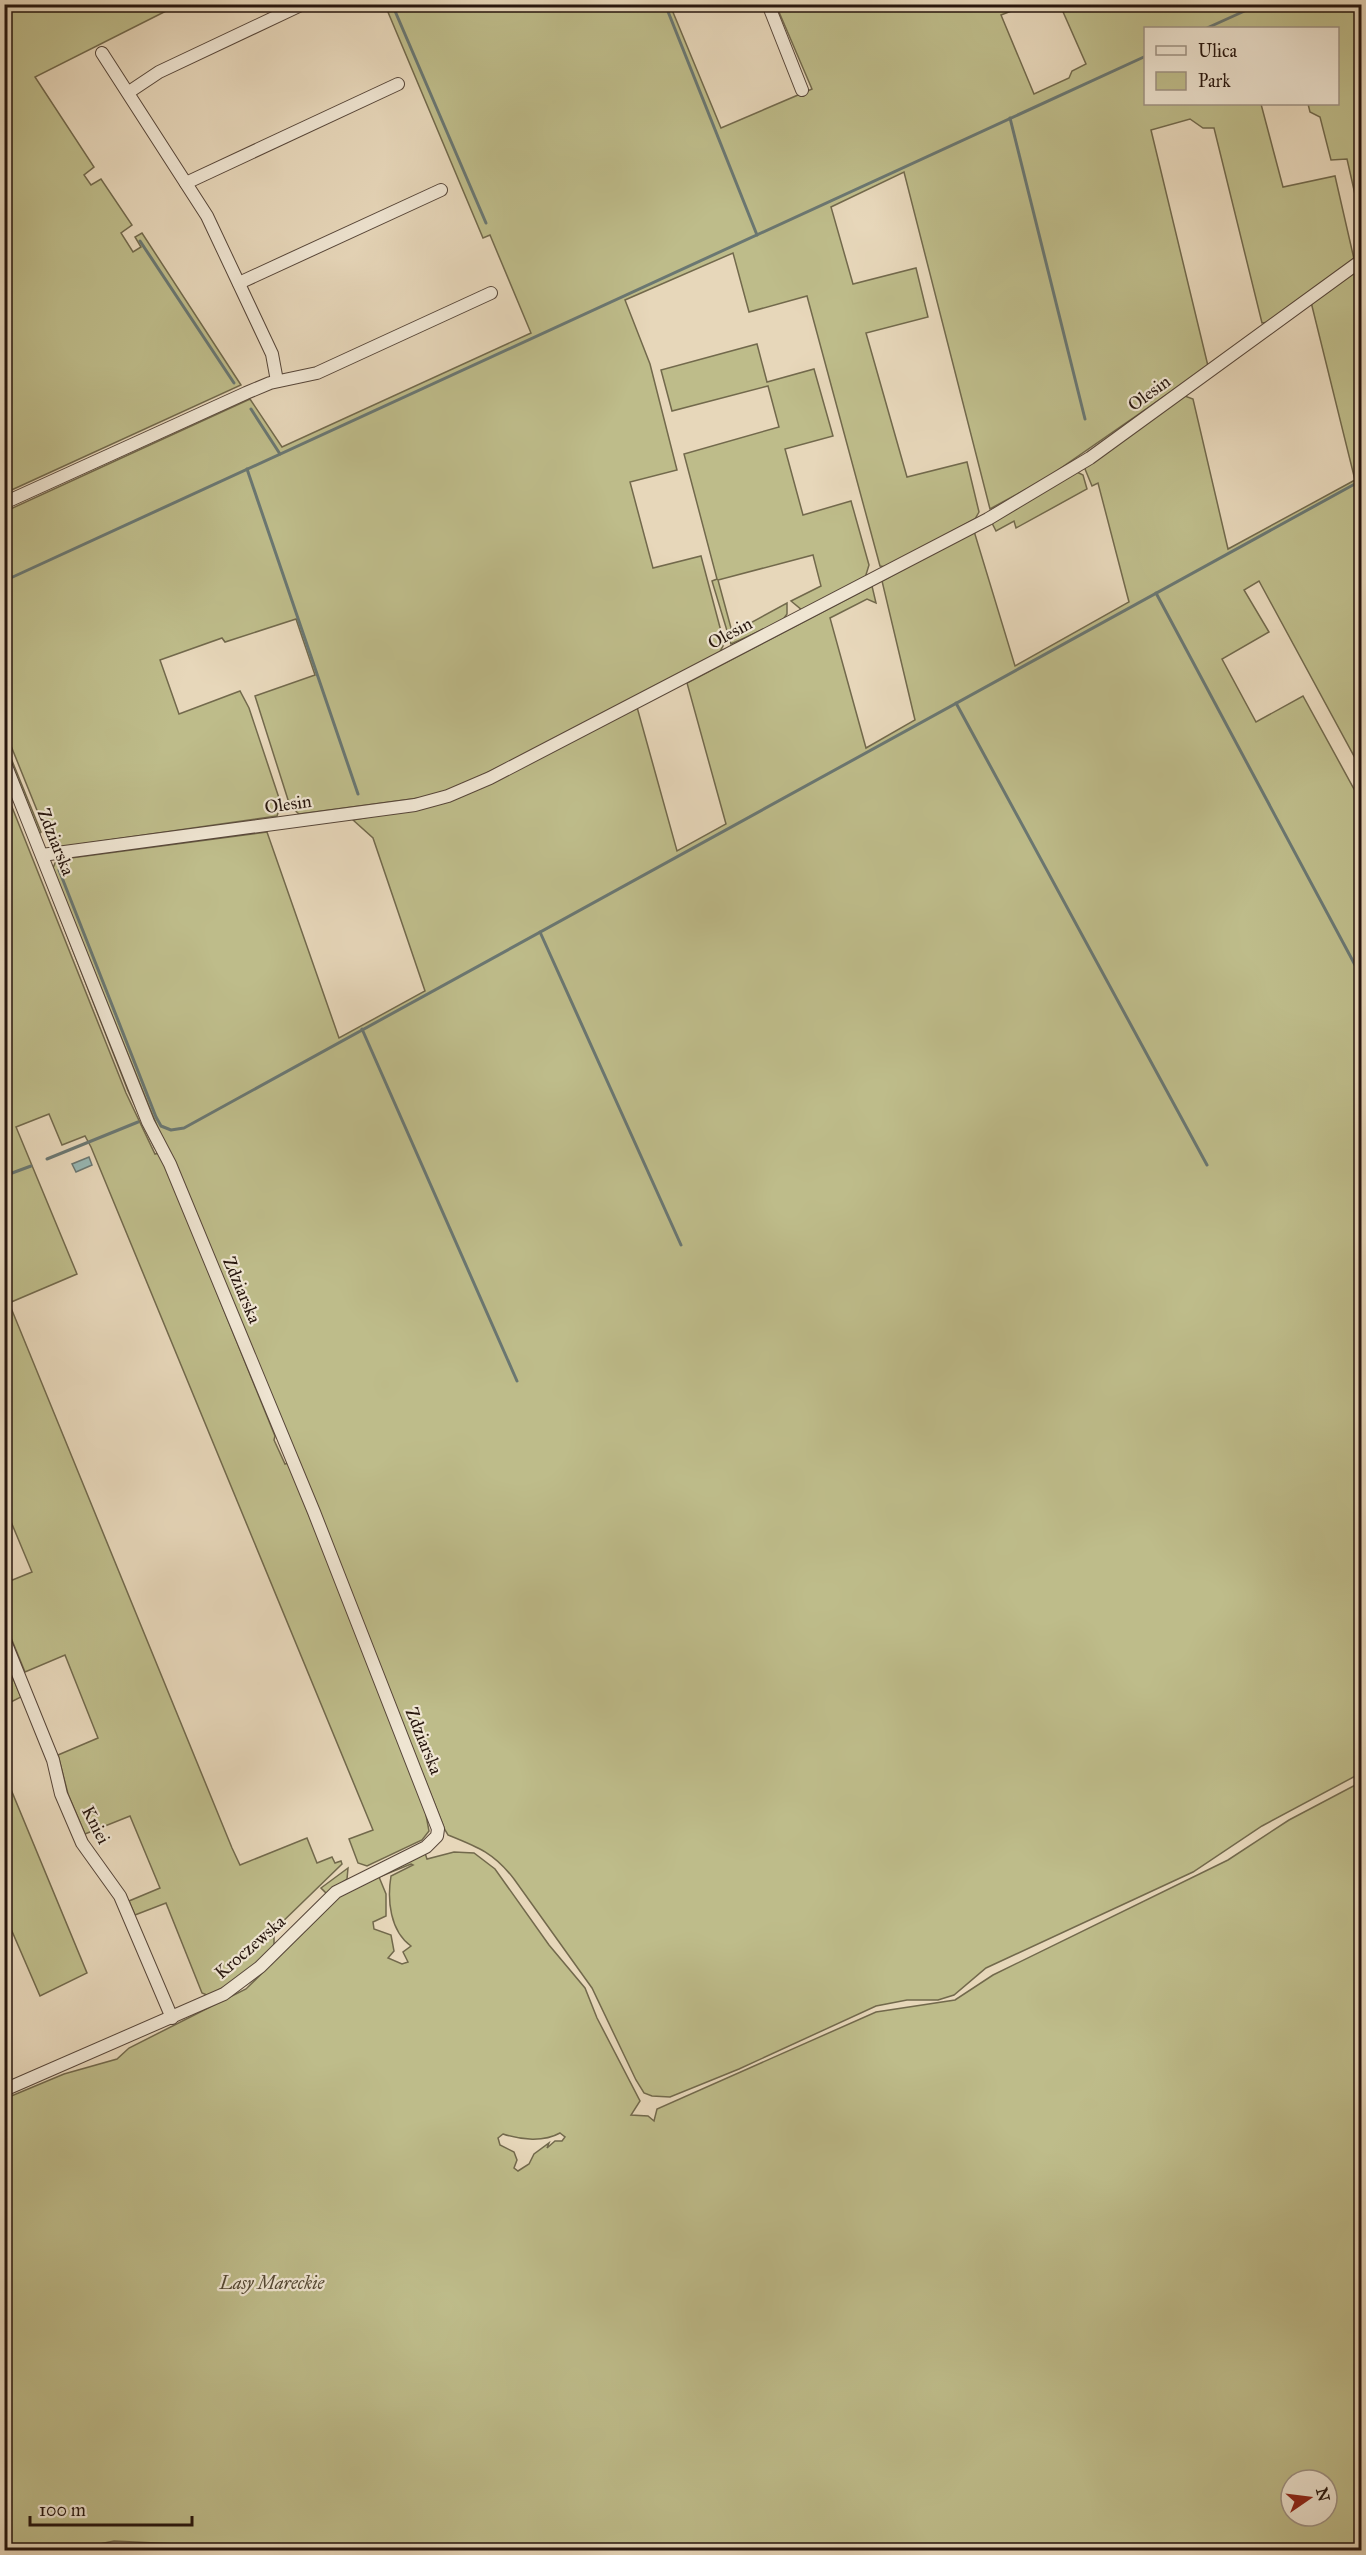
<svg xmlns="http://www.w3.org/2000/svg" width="1366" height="2555" font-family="'IM FELL Great Primer',serif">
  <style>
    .green { fill: #bebc8a; stroke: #72694c; stroke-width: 1.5; fill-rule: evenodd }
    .water { fill: #97b8b5; stroke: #6a7772; stroke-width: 1.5 }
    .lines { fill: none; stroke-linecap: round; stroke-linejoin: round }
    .stream { stroke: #6a7772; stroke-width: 3 }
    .minor-casing { stroke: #574639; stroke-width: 14 }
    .minor { stroke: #efe5d2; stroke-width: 12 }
    .labels { text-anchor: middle; stroke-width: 4.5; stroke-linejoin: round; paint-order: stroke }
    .street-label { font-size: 18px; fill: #27160e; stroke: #efe5d2 }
    .park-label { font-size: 18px; font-style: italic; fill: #544833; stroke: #efe5d2 }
  </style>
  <rect width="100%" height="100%" fill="#e7d7ba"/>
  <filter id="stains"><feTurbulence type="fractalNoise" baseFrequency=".00333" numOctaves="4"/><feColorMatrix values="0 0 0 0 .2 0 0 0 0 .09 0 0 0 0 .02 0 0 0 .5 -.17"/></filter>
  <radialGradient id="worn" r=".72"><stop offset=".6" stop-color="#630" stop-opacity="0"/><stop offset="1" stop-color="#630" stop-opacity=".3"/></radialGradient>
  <g class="green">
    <path d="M4 5H178L35 77 94 167 84 175 91 185 101 179 132 225 121 233 133 252 141 247 135 237 142 233 241 385 5 493Z"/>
    <path d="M385 5H670L721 128 812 89 776 5H1027L1001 15 1034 94 1069 78 1072 71 1086 64 1060 5H1357L1362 24 1361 221 1347 159 1331 160 1320 117 1310 112 1308 104H1338V28H1146V104H1261L1283 187 1335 176 1354 259 1269 322 1262 323 1214 128H1203L1190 119 1151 130 1208 366 1045 479 990 509 904 172 831 207 853 284 916 268 928 317 866 333 907 477 967 462 979 512 975 519 886 567 880 566 807 296 749 312 733 253 625 300 650 364 677 470 630 482 653 568 701 556 722 635 723 646 717 657 471 781 434 796 299 814 290 806 255 696 315 675 296 619 225 642 222 638 160 660 179 714 240 691 249 708 281 804 277 816 60 847 59 844 51 845 5 731 4 512 250 399 282 447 531 333 490 235 483 238Z"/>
    <path d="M1361 267V769L1259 581 1244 590 1269 632 1222 659 1256 722 1303 696 1354 789 1359 787 1361 791V1773L1262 1826 1193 1872 986 1968 954 1995 938 2000H907L876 2006 739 2069 670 2097 652 2096 644 2093 636 2080 592 1988 514 1879C494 1853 478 1847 448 1835L445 1830C318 1508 180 1190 53 868L55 863 63 859 267 832 339 1038 425 991 373 838 353 820 427 806 637 707 677 851 726 824 687 683 872 586 876 603 867 599 830 618 866 748 915 720 882 581 974 531 1015 666 1129 602 1098 483 1092 486 1085 469 1087 463 1185 396 1193 399 1228 549 1355 480 1311 302Z"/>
    <path d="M757 344 767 382 814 369 833 436 785 449 803 515 851 501 869 565 865 578 802 610 791 601 821 586 813 555 718 580 731 628 736 631 787 603V614L782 621 731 644 712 581 717 579 684 454 779 427 768 386 672 411 661 370Z"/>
    <path d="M1077 472 1083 475 1087 489 1016 528 1014 521 996 531 992 523Z"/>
    <path d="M4 741 41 832 39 834 5 748Z"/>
    <path d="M4 787 126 1093 155 1154 159 1153 170 1177 275 1436 274 1440 285 1464 288 1463 429 1814 426 1815 429 1831 422 1840 367 1866 358 1863 349 1839 373 1830 91 1147 85 1136 62 1145 49 1114 16 1127 77 1274 9 1303 232 1848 240 1865 307 1838 317 1863 332 1857 335 1863 341 1861 342 1864 274 1930V1946L247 1973 209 1996 202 1993 166 1903 135 1915 129 1901 160 1888 130 1816 85 1834 68 1794 58 1755 98 1738 65 1655 25 1672 5 1623V1583L32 1572 4 1505Z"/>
    <path d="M32 846 155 1149 128 1091Z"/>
    <path d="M4 1657 21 1697 5 1705H4Z"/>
    <path d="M5 1775 87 1973 40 1996 5 1915Z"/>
    <path d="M1361 1782V2550H197L176 2544 114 2541 70 2550H5L4 2099 64 2074 117 2059 129 2048 246 1989 342 1894 425 1853 427 1859 454 1852 474 1853 495 1869 549 1945 585 1988 597 2018 640 2101 631 2115 648 2116 654 2121 657 2109 876 2012 955 2000 993 1975 1228 1860 1289 1820ZM411 1864 413 1865 391 1876C387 1900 390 1931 411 1946L403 1952 408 1962 402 1964 388 1958 394 1951 391 1935 374 1929 373 1922 386 1916V1894L379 1877ZM560 2133 565 2137 562 2141H555L547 2148 549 2143 534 2154 529 2164 518 2171 514 2168 517 2160 514 2152 500 2145 498 2138 503 2134C521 2140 544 2142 560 2133ZM1291 2480H1327V2516H1291Z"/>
    <path d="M348 1868 347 1879 327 1894 321 1888Z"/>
  </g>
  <path class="water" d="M89 1157 92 1165 76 1172 72 1164Z"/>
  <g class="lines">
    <g class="stream">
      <path d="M392 4 486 223"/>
      <path d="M665 4 757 235"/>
      <path d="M1207 28 1260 4"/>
      <path d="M1010 118 1085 419"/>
      <path d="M140 241 234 383"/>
      <path d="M251 409 280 454"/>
      <path d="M247 469 358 794"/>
      <path d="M4 581 1146 56"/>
      <path d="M1156 593 1362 978"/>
      <path d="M956 703 1207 1165"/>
      <path d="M59 870 156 1117 161 1126 171 1130 184 1128 1362 480"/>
      <path d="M540 932 681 1245"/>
      <path d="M362 1029 517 1381"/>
      <path d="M47 1159 138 1122"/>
      <path d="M4 1176 31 1166"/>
    </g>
    <g class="minor-casing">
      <g id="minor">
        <path d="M768 4 802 90"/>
        <path d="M102 53 207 216 272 354 277 381"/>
        <path d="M129 92 159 72 303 4"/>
        <path d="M186 183 398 84"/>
        <path d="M239 283 441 190"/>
        <path d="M4 503 246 393 270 383 317 373 491 293"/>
        <path d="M4 761 148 1122 170 1164 314 1512 438 1829 437 1836 426 1847 336 1892 260 1967 224 1994 4 2090"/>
        <path d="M42 855 415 805 448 796 490 778 988 519 1090 458 1362 260"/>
        <path d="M4 1639 53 1760 61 1794 82 1843 120 1896 172 2018"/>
      </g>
    </g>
    <use href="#minor" class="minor"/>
  </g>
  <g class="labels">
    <g class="street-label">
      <text transform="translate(1149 393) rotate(-36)" y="6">Olesin</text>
      <text transform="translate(730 633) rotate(-28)" y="6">Olesin</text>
      <text transform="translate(288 804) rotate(-8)" y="6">Olesin</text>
      <text transform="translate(56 842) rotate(68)" y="6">Zdziarska</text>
      <text transform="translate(242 1290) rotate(67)" y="6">Zdziarska</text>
      <text transform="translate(424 1741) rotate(68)" y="6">Zdziarska</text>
      <text transform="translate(96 1825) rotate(63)" y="6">Kniei</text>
      <text transform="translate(250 1947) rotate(-41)" y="6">Kroczewska</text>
    </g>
    <g class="park-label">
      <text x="272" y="2289">Lasy Mareckie</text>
    </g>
  </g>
  <rect width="1366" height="2555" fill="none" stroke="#e7d7ba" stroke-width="24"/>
  <rect x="6" y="6" width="1354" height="2543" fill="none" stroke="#27160e" stroke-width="3"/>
  <rect x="12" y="12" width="1342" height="2531" fill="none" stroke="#27160e" stroke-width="1.5"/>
  <rect x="1144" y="27" width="195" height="78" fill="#efe5d2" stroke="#9f9284" stroke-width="1.5"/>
  <rect x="1156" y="46" width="30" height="9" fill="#efe5d2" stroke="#9f9284" stroke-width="1.5"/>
  <text x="1198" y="57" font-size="18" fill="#27160e">Ulica</text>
  <rect x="1156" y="72" width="30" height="18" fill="#bebc8a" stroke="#9f9284" stroke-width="1.5"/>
  <text x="1198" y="87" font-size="18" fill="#27160e">Park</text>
  <g transform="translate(1309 2498) rotate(76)"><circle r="28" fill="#efe5d2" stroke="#9f9284" stroke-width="1.5"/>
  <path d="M0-4.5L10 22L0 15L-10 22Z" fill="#8f2418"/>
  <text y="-9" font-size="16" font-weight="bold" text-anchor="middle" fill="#27160e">N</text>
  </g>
  <path d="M30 2516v9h162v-9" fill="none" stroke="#27160e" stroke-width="3"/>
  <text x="39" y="2516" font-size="18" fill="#27160e" stroke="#efe5d2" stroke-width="4.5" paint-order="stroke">100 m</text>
  <rect width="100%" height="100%" filter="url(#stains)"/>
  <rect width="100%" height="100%" fill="url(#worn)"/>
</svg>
